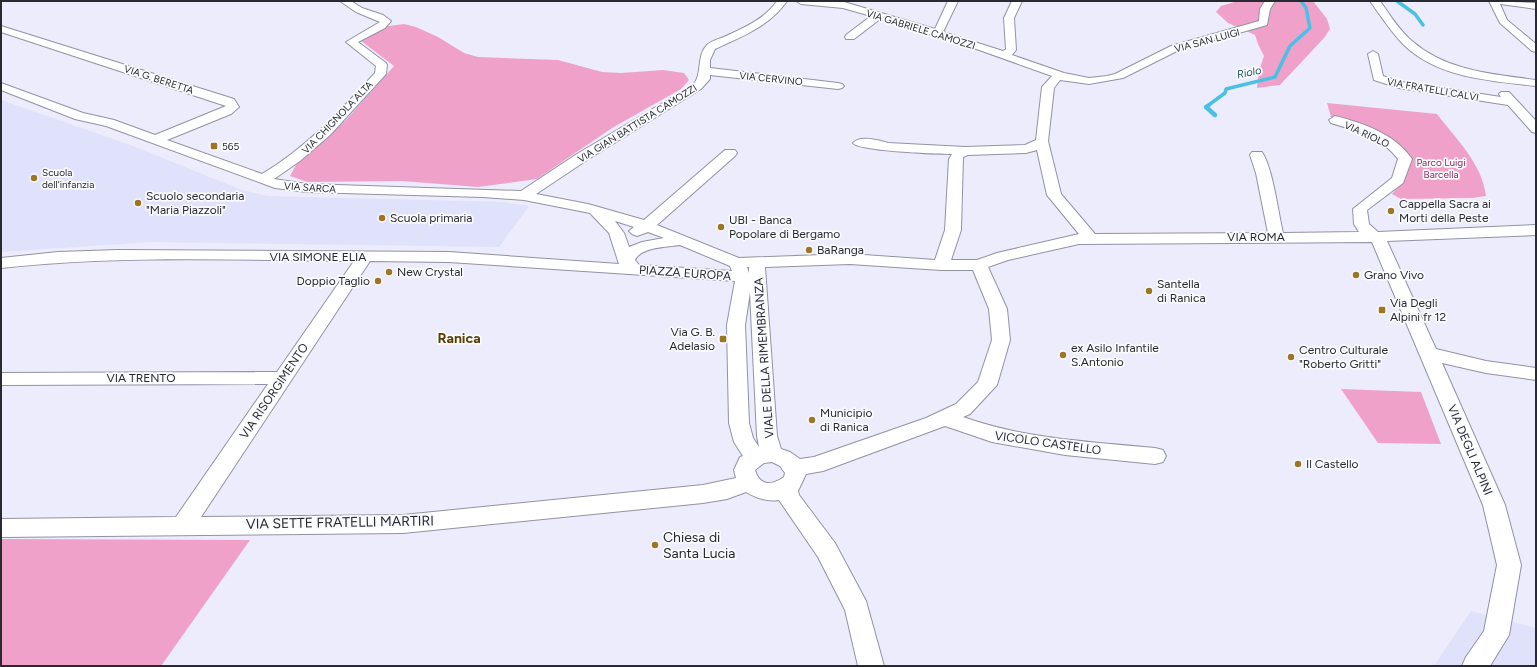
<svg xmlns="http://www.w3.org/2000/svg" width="1537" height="667" font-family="Figtree,sans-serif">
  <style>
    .built { fill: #e0e1fb }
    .green { fill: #f0a1c9 }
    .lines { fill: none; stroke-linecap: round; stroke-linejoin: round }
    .stream-far1 { stroke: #49c1e4; stroke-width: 3.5 }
    .stream { stroke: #49c1e4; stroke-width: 4.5 }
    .street-casing { stroke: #9192a4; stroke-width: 2 }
    .street { fill: #fff; fill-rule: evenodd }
    .poi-dot { fill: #9c7622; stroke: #fafbff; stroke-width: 1.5 }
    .labels { text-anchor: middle; stroke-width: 3.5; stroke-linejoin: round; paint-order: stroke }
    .far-street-label { font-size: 10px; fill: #292931; stroke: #fafbff }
    .far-poi-label { font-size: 10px; fill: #292931; stroke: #fafbff; text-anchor: start }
    .far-park-label { font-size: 10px; fill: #8d2b66; stroke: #fafbff }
    .far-water-label { font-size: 11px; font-style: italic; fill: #275968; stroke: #fafbff }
    .poi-label { font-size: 12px; fill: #292931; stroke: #fafbff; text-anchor: start }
    .street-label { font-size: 12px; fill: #292931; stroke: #fafbff }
    .quarter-label { font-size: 14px; font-weight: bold; fill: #593f00; stroke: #fafbff }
    .near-street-label { font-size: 14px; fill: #292931; stroke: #fafbff }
    .near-poi-label { font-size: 14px; fill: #292931; stroke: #fafbff; text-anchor: start }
  </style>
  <rect width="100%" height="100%" fill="#ececfc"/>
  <g class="built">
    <path d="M1 100 133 146 242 190 268 196 503 202 529 206 499 247 151 242 1 252Z"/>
    <path d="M1471 611 1536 628V666H1434Z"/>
  </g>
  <g class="green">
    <path d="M1238 1H1313L1327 19 1330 29 1324 38 1280 85 1257 88 1259 71 1264 56 1258 44 1255 35 1228 23 1216 12 1221 6Z"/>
    <path d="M404 24 416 27 438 37 464 53 478 57 558 60 602 72 621 73 663 70 684 73 689 80 681 89 612 128 537 179 478 187 402 181 307 182 290 176 297 163 346 120 394 66 360 40 381 27Z"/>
    <path d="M1327 103 1437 114C1456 139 1482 163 1486 196L1472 198 1401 199 1392 194C1403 182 1412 172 1409 155L1393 143 1331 117Z"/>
    <path d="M1341 389 1421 392 1441 444 1378 443Z"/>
    <path d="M1 539 250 540 161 666H1Z"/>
  </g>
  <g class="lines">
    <g class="stream-far1">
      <path d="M1397 1 1415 14 1423 25"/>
      <path d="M1206 107 1225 93 1226 89 1275 77 1290 46 1310 28 1306 8 1301 1"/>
    </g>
    <path class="stream" d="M1208 106 1206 107 1215 115"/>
    <g class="street-casing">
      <g id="street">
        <path d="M340 1H351L362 8 383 15 391 21 385 28 358 42 386 63 387 65 386 74 330 135 300 161 274 179 307 184 521 191 577 154 693 85C703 74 696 56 707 45 711 41 719 39 724 37 743 28 765 19 777 1H787C770 26 741 37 715 49L710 60V68L838 83 842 84 844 86 842 88 838 89 710 75V79L701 89 587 160 536 194 588 204 644 220 725 150H735L737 153 735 156 657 225 739 258 850 254 935 260 945 230 949 159 952 154C938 154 858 151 853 143 859 135 880 140 888 143L965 147 1025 145 1036 140 1042 87 1052 76 968 46 880 19 854 39H846L845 37 846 35 871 16 843 8 801 4 796 1 844 2 935 29 948 1H958L943 32 1003 51 1006 49 1004 18 1012 1H1022L1014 18 1016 50 1012 55 1064 73 1089 78 1107 76 1115 74 1171 46 1259 21 1260 9 1265 1H1275L1270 9 1267 25 1179 50 1123 78 1089 84 1060 80 1054 88 1048 141 1061 194 1095 234 1268 233 1256 173 1250 155 1252 152H1262C1273 169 1278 212 1283 233L1359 232 1354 224 1353 209 1392 178 1398 159C1383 138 1354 130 1331 123L1329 120 1335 116C1363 123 1395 134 1412 159L1403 183 1367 210 1369 224 1378 232 1536 225V235L1387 241 1436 349 1486 361 1536 368V380L1486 373 1442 363 1505 505 1521 565 1509 635 1490 666H1462L1466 657 1484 631 1497 565 1483 505 1372 242 1079 244 1008 260 988 267 1007 309 1010 340 997 385 970 414 963 417C1025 439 1091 442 1155 448L1163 450 1166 456 1163 462 1155 464 1065 455 992 442 945 426 823 471 806 474 798 491 799 495 835 543 866 601 884 666H858L845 610 818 557 779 500C767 502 756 498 746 492L727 499 703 503 403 533 1 537V519L176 517 268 384 1 385V373L277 372 354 261C236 260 118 255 1 268V258L58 252 118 250 449 252 619 264 609 233 590 213 585 212 524 200 483 197 307 192 275 188 106 126 75 119 1 90V83L83 113 114 120 155 135 226 106 1 32V26L234 99 239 107 231 114 167 140 262 174C306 148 340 111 375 73L376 66 346 42 380 22 356 12ZM1037 150 1047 195 1079 234 997 253 977 260H951L961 230 963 157 968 155 1026 153ZM615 221 634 227 629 231 632 234 637 236 648 232 664 238 642 242 629 247 624 233ZM680 245 730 266 732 271 639 265 635 260C641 247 667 247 680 245ZM370 261 449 262 735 281 727 325 729 423 734 442 743 456 740 457 734 470 736 478 703 485 403 515 201 517ZM850 264 941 270H973L989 309 992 340 978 382 956 404 926 418 814 457 800 459 790 452 781 449 777 436 765 267ZM747 267H749V273ZM750 292 757 436 759 447 753 438 749 423 745 325ZM772 462 780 466 785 473 784 477C773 485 760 487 755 470L764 463Z"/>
        <path d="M1370 1H1380C1390 15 1399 30 1412 41 1446 71 1493 74 1536 80V86C1491 81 1438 78 1404 45 1391 32 1381 16 1370 1Z"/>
        <path d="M1489 1 1536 3V9L1500 4 1507 20 1536 44V52L1532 51 1500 23Z"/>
        <path d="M1373 51 1378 54 1383 76 1401 82 1501 97 1499 94 1501 92H1509L1536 121V133L1532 132 1508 105 1399 88 1374 80 1368 54Z"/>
      </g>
    </g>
    <use href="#street" class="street"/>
  </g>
  <g class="poi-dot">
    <rect x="210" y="142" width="8" height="8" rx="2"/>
    <circle cx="34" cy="178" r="4"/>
    <circle cx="138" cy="203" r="4"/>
    <circle cx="1391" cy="211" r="4"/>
    <circle cx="382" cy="218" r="4"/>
    <circle cx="721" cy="227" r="4"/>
    <circle cx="809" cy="250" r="4"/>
    <circle cx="389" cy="272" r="4"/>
    <circle cx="1356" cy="275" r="4"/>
    <circle cx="378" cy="281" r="4"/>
    <circle cx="1149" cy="291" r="4"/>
    <rect x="1378" y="306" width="8" height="8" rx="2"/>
    <rect x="719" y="335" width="8" height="8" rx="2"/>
    <circle cx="1063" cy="355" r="4"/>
    <circle cx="1291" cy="357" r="4"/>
    <circle cx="812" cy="420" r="4"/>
    <circle cx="1298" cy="464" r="4"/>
    <circle cx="655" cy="545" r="4"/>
  </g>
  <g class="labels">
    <g class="far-street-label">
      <text transform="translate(921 29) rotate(17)" y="4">VIA GABRIELE CAMOZZI</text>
      <text transform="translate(1207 40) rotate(-15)" y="4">VIA SAN LUIGI</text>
      <text transform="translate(771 78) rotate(6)" y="4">VIA CERVINO</text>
      <text transform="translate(159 79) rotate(18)" y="4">VIA G. BERETTA</text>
      <text transform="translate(1433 89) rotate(10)" y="4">VIA FRATELLI CALVI</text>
      <text transform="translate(337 117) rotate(-46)" y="4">VIA CHIGNOLA ALTA</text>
      <text transform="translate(637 123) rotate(-32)" y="4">VIA GIAN BATTISTA CAMOZZI</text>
      <text transform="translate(1367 134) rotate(25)" y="4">VIA RIOLO</text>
      <text transform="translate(310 187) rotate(4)" y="4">VIA SARCA</text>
    </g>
    <g class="far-poi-label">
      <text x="222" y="150">565</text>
      <text x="42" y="176">Scuola<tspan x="42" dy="12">dell'infanzia</tspan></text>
    </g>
    <g class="far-park-label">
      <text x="1441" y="166">Parco Luigi<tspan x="1441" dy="12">Barcella</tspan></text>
    </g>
    <g class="far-water-label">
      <text transform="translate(1249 72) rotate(-12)" y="4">Riolo</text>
    </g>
    <g class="poi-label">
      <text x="146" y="200">Scuolo secondaria<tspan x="146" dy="14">"Maria Piazzoli"</tspan></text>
      <text x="1399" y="208">Cappella Sacra ai<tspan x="1399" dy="14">Morti della Peste</tspan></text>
      <text x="390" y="222">Scuola primaria</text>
      <text x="729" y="224">UBI - Banca<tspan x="729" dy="14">Popolare di Bergamo</tspan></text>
      <text x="817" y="254">BaRanga</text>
      <text x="397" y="276">New Crystal</text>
      <text x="1364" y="279">Grano Vivo</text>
      <text x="370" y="285" text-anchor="end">Doppio Taglio</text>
      <text x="1157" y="288">Santella<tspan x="1157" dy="14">di Ranica</tspan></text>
      <text x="1390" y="307">Via Degli<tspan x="1390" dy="14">Alpini fr 12</tspan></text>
      <text x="715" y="336" text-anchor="end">Via G. B.<tspan x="715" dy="14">Adelasio</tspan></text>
      <text x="1071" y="352">ex Asilo Infantile<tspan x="1071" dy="14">S.Antonio</tspan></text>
      <text x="1299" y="354">Centro Culturale<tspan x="1299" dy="14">"Roberto Gritti"</tspan></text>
      <text x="820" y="417">Municipio<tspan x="820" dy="14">di Ranica</tspan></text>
      <text x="1306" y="468">Il Castello</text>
    </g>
    <g class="street-label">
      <text x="1256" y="241">VIA ROMA</text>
      <text x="318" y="261">VIA SIMONE ELIA</text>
      <text transform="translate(685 273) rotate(4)" y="4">PIAZZA EUROPA</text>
      <text transform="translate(764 358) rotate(-94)" y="4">VIALE DELLA RIMEMBRANZA</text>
      <text x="141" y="382">VIA TRENTO</text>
      <text transform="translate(274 391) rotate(-56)" y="4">VIA RISORGIMENTO</text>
      <text transform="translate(1048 443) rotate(8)" y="4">VICOLO CASTELLO</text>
      <text transform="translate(1470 450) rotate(67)" y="4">VIA DEGLI ALPINI</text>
    </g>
    <g class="quarter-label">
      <text x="459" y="343">Ranica</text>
    </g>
    <g class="near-street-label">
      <text transform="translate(340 522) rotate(-1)" y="5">VIA SETTE FRATELLI MARTIRI</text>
    </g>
    <g class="near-poi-label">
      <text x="663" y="542">Chiesa di<tspan x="663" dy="16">Santa Lucia</tspan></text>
    </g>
  </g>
  <rect width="1537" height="667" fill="none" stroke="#292931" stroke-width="4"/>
</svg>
